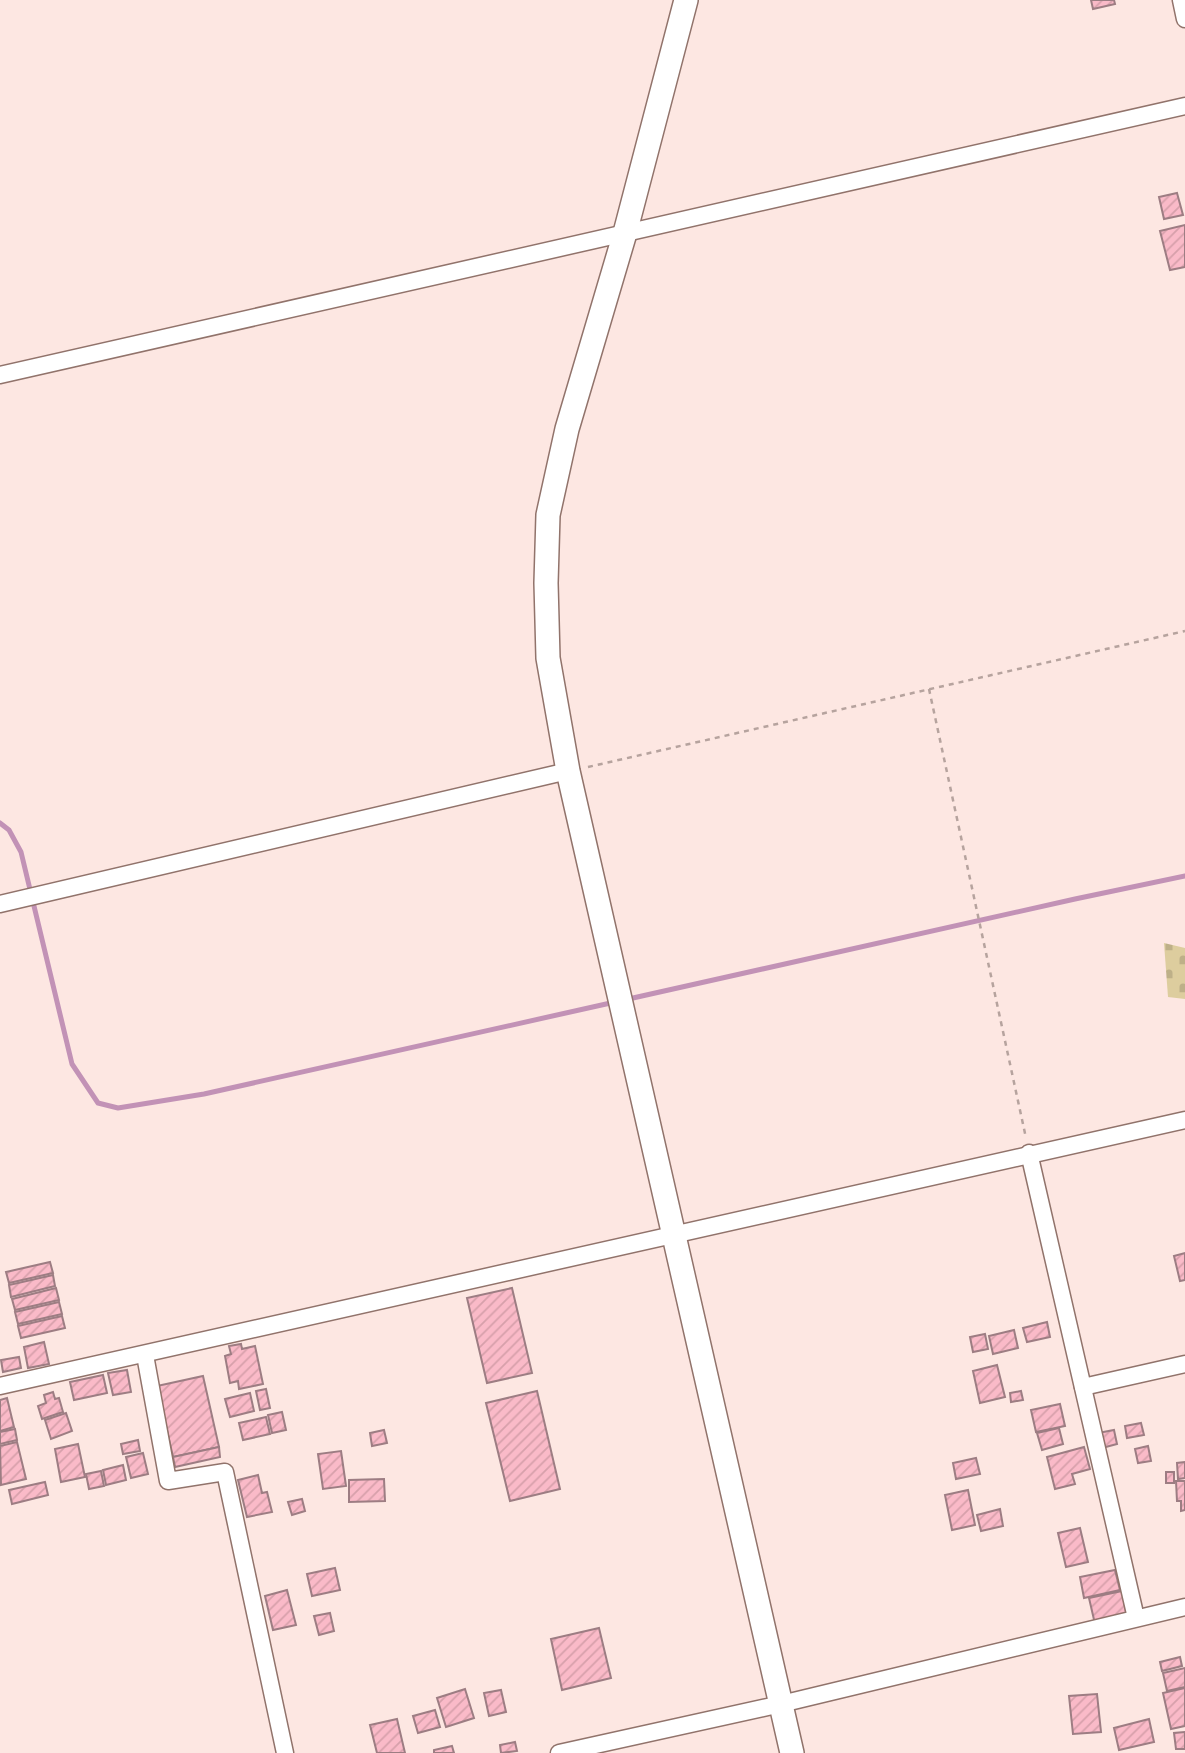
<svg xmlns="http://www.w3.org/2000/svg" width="1185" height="1753" font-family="'Roboto Serif',serif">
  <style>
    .cemetery { fill: url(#cemetery-stones) }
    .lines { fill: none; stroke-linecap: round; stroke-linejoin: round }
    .stream { stroke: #c292b6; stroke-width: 5 }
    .building { fill: url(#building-hatch); stroke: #9d7d83; stroke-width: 2 }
    .street-casing { stroke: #91736b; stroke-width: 19 }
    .secondary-casing { stroke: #91736b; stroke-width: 26 }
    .path { stroke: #b6a39e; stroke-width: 2.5; stroke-dasharray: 5 5; stroke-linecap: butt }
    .street { stroke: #fff; stroke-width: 16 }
    .secondary { stroke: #fff; stroke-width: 23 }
  </style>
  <defs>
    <pattern id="cemetery-stones" width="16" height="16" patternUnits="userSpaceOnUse" patternTransform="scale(1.75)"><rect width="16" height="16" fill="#ddcd9e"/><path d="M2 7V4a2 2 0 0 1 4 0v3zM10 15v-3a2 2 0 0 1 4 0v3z" fill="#beb088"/></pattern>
    <pattern id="building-hatch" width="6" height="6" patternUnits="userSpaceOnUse" patternTransform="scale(1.75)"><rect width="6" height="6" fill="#fabac8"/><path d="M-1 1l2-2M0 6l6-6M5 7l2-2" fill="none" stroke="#d7a0ab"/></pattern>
  </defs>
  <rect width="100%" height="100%" fill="#fde7e2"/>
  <path class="cemetery" d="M1164 943 1185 948V999L1168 997Z"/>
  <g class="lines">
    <g class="stream">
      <path d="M0 823 9 830 21 852 72 1064 98 1103 118 1108 204 1094 615 1002"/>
      <path d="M624 1000 1075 899 1185 876"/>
    </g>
  </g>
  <g class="building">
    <path d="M1091 0H1114L1115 4 1093 9Z"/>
    <path d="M1177 193 1183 215 1164 219 1159 197Z"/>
    <path d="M1185 225V267L1170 270 1160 231Z"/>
    <path d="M1185 1253V1280L1180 1281 1174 1256Z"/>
    <path d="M50 1262 53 1273 9 1283 6 1272Z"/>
    <path d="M53 1275 55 1286 11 1297 9 1285Z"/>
    <path d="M56 1288 59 1300 15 1310 12 1299Z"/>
    <path d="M512 1288 532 1373 487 1383 467 1298Z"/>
    <path d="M59 1302 62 1314 18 1324 15 1312Z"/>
    <path d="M62 1316 65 1328 21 1338 18 1326Z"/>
    <path d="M1047 1322 1050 1337 1027 1342 1023 1328Z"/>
    <path d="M1014 1330 1018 1348 993 1354 989 1336Z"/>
    <path d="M985 1334 988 1349 973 1352 970 1337Z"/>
    <path d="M44 1342 49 1364 28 1368 24 1347Z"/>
    <path d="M241 1344 242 1349 255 1346 263 1384 239 1389 238 1381 230 1383 225 1356 231 1354 229 1346Z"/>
    <path d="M19 1357 21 1368 3 1372 1 1360Z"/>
    <path d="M997 1365 1005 1397 980 1403 973 1371Z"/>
    <path d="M127 1370 131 1392 113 1395 108 1373Z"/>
    <path d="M103 1375 107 1393 74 1400 70 1382Z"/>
    <path d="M203 1376 219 1447 173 1457 157 1386Z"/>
    <path d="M266 1389 270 1408 260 1410 256 1391Z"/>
    <path d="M537 1391 560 1489 510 1501 486 1403Z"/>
    <path d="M1021 1391 1023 1400 1011 1402 1010 1393Z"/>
    <path d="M53 1392 55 1399 59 1398 63 1412 42 1419 38 1406 46 1403 44 1395Z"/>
    <path d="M250 1393 254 1411 230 1417 225 1399Z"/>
    <path d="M7 1398 14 1427 0 1431V1400Z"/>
    <path d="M1060 1404 1065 1426 1036 1432 1031 1410Z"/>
    <path d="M282 1412 286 1430 272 1433 268 1415Z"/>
    <path d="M66 1413 72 1431 51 1439 45 1420Z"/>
    <path d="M266 1417 270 1434 243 1440 239 1423Z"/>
    <path d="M1141 1423 1144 1435 1127 1438 1125 1426Z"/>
    <path d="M1059 1428 1063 1444 1042 1450 1037 1433Z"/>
    <path d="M15 1429 17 1440 0 1444V1432Z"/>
    <path d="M384 1430 387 1443 372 1446 370 1433Z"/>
    <path d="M1114 1430 1117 1444 1102 1448 1098 1433Z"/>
    <path d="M138 1440 140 1451 123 1454 121 1444Z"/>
    <path d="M17 1442 26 1479 1 1485 0 1446Z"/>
    <path d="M78 1444 85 1477 61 1482 55 1449Z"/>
    <path d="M1148 1446 1151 1461 1138 1463 1135 1449Z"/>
    <path d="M219 1447 220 1457 175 1467 173 1457Z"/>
    <path d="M1084 1447 1090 1469 1072 1474 1075 1484 1055 1489 1047 1457Z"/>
    <path d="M341 1451 346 1486 323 1489 318 1454Z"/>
    <path d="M143 1453 148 1474 131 1478 126 1457Z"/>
    <path d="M976 1458 980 1474 956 1479 953 1463Z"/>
    <path d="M1185 1462V1478L1178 1479 1177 1463Z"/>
    <path d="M123 1465 126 1480 106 1485 103 1470Z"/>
    <path d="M101 1471 104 1486 89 1489 86 1474Z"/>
    <rect x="1166" y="1472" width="8" height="11"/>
    <path d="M258 1475 262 1493 267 1492 272 1512 247 1517 238 1480Z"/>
    <path d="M384 1479 385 1501 349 1502V1480Z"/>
    <path d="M1176 1481H1185V1510L1181 1511V1501H1177Z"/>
    <path d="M45 1482 48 1495 12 1504 9 1490Z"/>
    <path d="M968 1490 975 1525 952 1530 945 1495Z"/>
    <path d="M302 1499 305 1511 292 1515 288 1502Z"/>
    <path d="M1000 1509 1003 1526 981 1531 977 1515Z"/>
    <path d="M1080 1528 1088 1562 1066 1567 1058 1533Z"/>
    <path d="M335 1568 340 1590 312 1596 307 1574Z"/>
    <path d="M1115 1570 1120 1590 1084 1598 1080 1577Z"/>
    <path d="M287 1590 296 1625 273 1630 265 1596Z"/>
    <path d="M1122 1591 1127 1617 1095 1624 1089 1598Z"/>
    <path d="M330 1613 334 1631 319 1635 314 1616Z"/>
    <path d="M599 1628 611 1678 562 1690 551 1639Z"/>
    <path d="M1180 1657 1182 1666 1162 1671 1160 1662Z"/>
    <path d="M1185 1668V1687L1167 1691 1163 1673Z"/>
    <path d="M1185 1688V1726L1171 1729 1163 1693Z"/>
    <path d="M465 1689 474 1718 446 1727 437 1698Z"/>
    <path d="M501 1690 506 1712 489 1716 484 1693Z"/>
    <path d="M1097 1694 1101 1732 1073 1734 1069 1696Z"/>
    <path d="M435 1710 440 1727 418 1733 413 1716Z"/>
    <path d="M397 1719 405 1753H377L370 1725Z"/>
    <path d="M1149 1719 1154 1742 1119 1750 1114 1728Z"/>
    <path d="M1185 1732V1749H1176L1174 1733Z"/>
    <path d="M515 1742 517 1751 501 1753 500 1745Z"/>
    <path d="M452 1746 454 1753H434V1750Z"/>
  </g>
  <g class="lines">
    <g class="street-casing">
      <g id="street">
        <path d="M1181 0 1185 19"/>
        <path d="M0 375 1185 106"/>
        <path d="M0 904 568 771"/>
        <path d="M1029 1153 1136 1618"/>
        <path d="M145 1355 168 1481 225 1472 285 1753"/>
        <path d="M0 1386 1185 1120"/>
        <path d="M1083 1387 1185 1364"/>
        <path d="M559 1753 781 1704 1185 1607"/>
      </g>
    </g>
    <g class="secondary-casing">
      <path id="secondary" d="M686 0 625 233 567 429 548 515 546 583 548 658 568 771 792 1753"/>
    </g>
    <g class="path">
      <path d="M929 689 1026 1138"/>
      <path d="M588 767 1185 631"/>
    </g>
    <use href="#street" class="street"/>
    <use href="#secondary" class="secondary"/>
  </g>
</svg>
